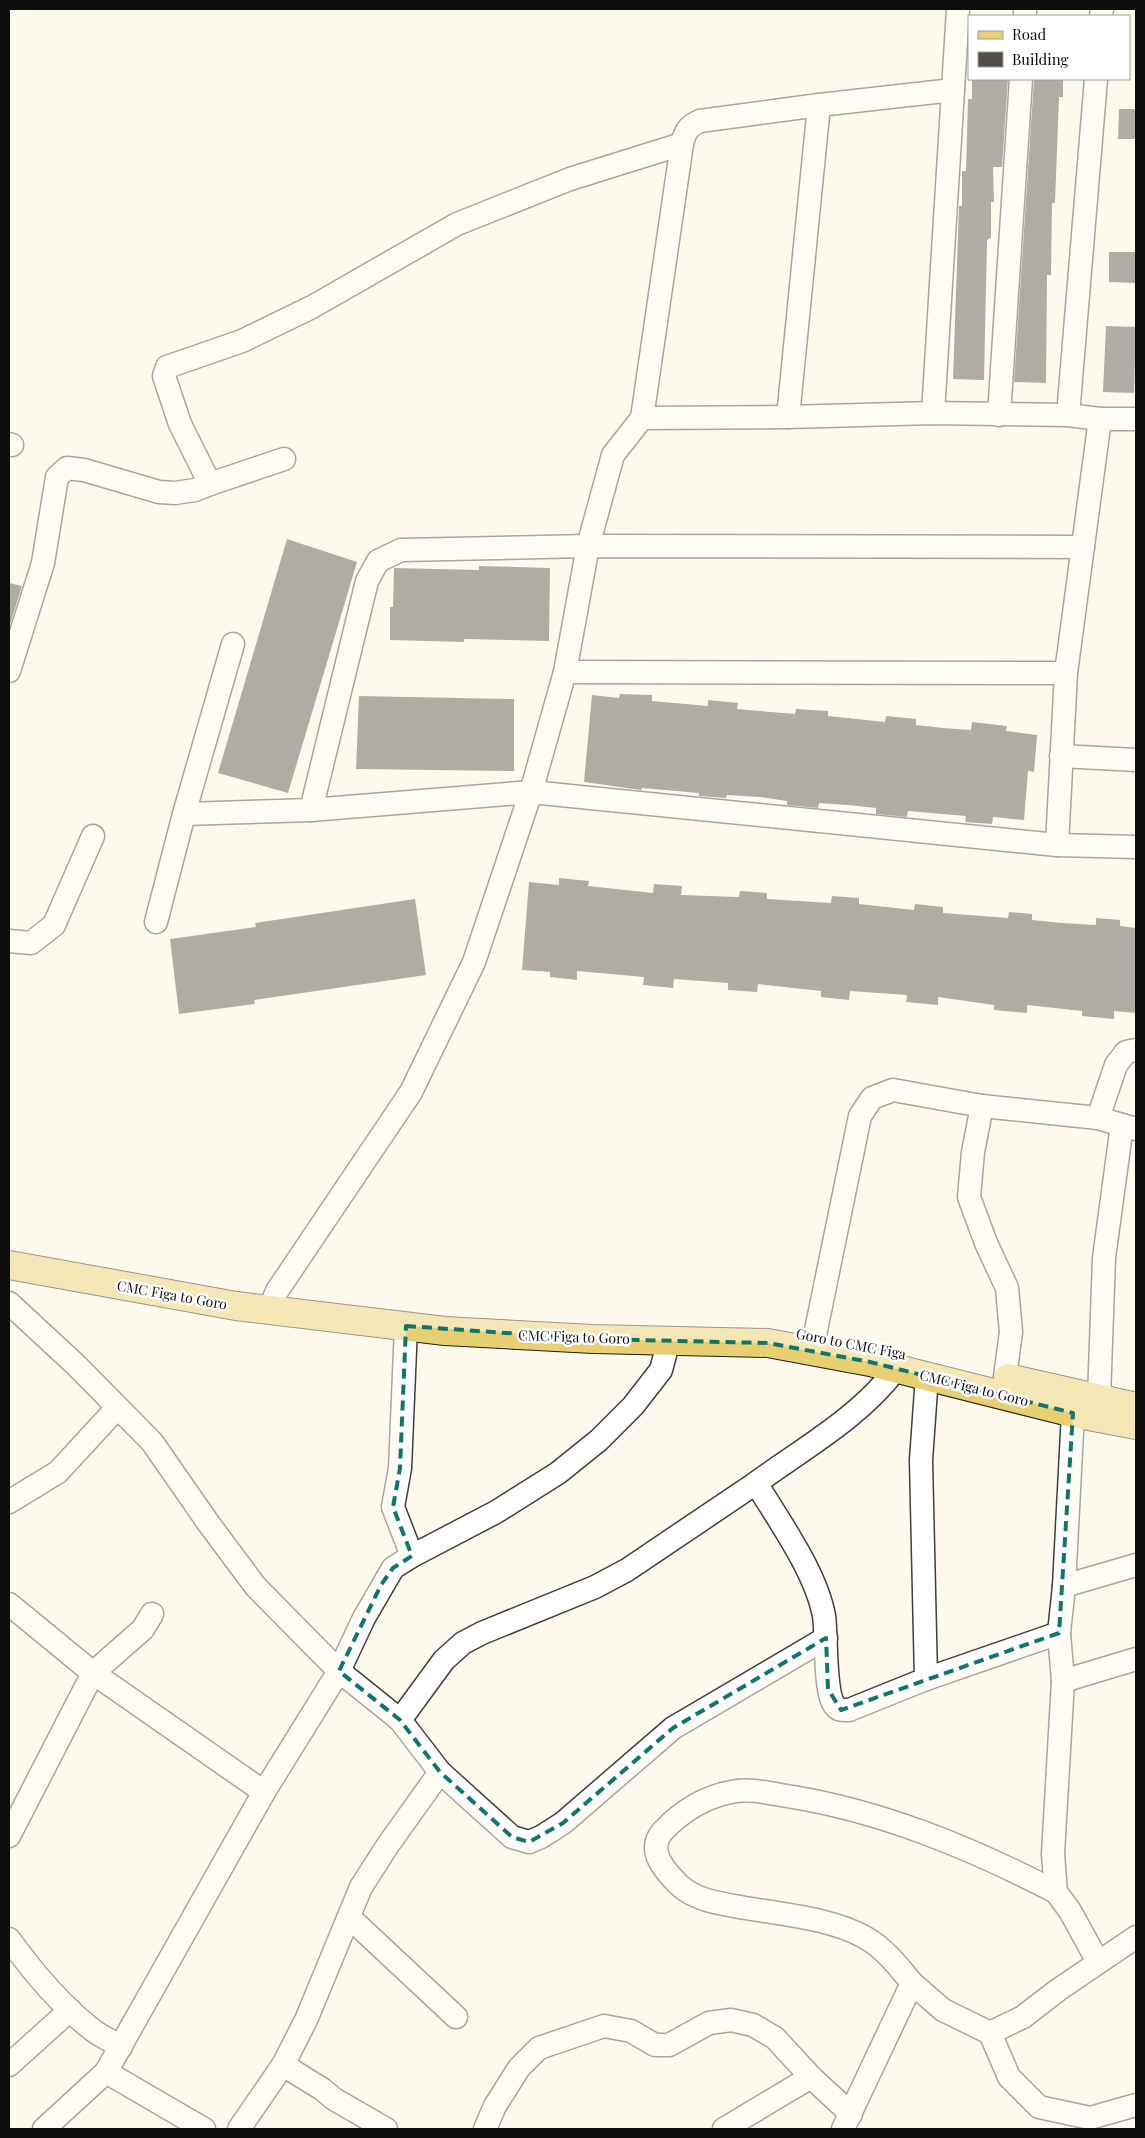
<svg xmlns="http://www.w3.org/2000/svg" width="1145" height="2138" font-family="'Playfair Display',serif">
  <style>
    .building { fill: #534e4a }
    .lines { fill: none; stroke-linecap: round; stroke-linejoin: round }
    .minor-casing { stroke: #3f3f3f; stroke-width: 25 }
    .major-casing { stroke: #1d1d1d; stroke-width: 30 }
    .minor { stroke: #fff; stroke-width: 22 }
    .major { stroke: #e8cf72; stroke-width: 28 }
    .marked { fill: none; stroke: #0f766e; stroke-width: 4; stroke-dasharray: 10 6; stroke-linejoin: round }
    .labels { text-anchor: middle; stroke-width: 5; stroke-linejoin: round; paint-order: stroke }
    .street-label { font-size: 14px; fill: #0c0c0c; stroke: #fff }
  </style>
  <rect width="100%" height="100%" fill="#fdfaed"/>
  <g class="building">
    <path d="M972 79H1008L1002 167H993L994 202H991V238L987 240 984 380 953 379 959 206H962V171H966L968 99H972Z"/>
    <path d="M1034 79H1063V97H1059L1055 203H1052L1051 275H1047L1046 383 1014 382Z"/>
    <path d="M1119 109H1136V139H1118Z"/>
    <path d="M1109 252H1136V283L1109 282Z"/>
    <path d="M1106 326 1136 327 1134 393 1103 392Z"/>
    <path d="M287 539 357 562 288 793 218 773Z"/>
    <path d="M479 566 550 568 549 641 464 639V642L390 640V607H393L394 568 479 570Z"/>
    <path d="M9 583 22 586 9 628Z"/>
    <path d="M620 694 652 695V701L708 706V700L738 703 737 709 795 714 796 709 828 711V716L885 722 886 716 916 719V725L943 728 971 730 972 722 1007 726 1006 731 1037 735 1034 772 1028 771 1024 820 993 817 992 824 965 822 966 816 908 811 907 817 876 814V808L848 805 819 803 818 808 787 805V801L760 797 727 795 726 798 699 796V793L642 788 641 790 584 782 592 695 619 698Z"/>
    <path d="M359 696 514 699V771L356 769Z"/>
    <path d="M559 878 589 881 588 886 653 893 654 884 682 886 681 895 739 897 740 891 767 893V899L831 903 832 896 859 898V904L914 910 915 904 943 907V913L1008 918 1009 912 1032 914V920L1062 923 1096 925V918L1120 920V926L1136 928V1013L1114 1011V1019L1082 1016V1011L1027 1005V1013L994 1010V1005L938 997V1005L906 1002 907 995 850 991 849 1000 821 997V991L758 984 757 992 728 990V983L674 979 673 988 643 985 644 977 577 971V980L550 977V972L522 970 529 882 559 885Z"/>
    <path d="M415 899 426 975 254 1000 255 1004 179 1014 170 939 256 927 255 923Z"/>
  </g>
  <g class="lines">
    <g class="minor-casing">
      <g id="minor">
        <path d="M1025 16V9"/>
        <path d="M1101 16 1102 9"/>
        <path d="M933 413 958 9"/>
        <path d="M999 415 1021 79"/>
        <path d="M1068 415 1096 79"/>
        <path d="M788 417 819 105"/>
        <path d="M642 418 788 417 933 413 1068 415 1100 419H1136"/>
        <path d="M9 444 12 445"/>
        <path d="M210 484 284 459"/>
        <path d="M9 671 43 563 57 477 67 468 84 470 159 492 175 493 195 490 210 484 180 424 164 376 167 367 242 341 312 307 457 224 570 179 682 144"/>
        <path d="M565 672 1066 673"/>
        <path d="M1061 756 1136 760"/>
        <path d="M311 810 367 581 378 561 401 550 588 546 613 455 642 418 682 144C685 132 688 126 700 121L819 105 953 90"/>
        <path d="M184 814 233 644"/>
        <path d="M1057 845 1066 673 1100 419"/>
        <path d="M156 922 184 814 311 810 531 792 1057 845 1136 847"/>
        <path d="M9 941 31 943 54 925 93 836"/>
        <path d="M982 1106 973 1152 969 1197 986 1243 1007 1288 1011 1332 1005 1377"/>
        <path d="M1098 1118 1116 1065 1126 1052 1136 1050"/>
        <path d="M9 1303 76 1365 152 1442 209 1524 256 1587 339 1671 364 1618 393 1568 412 1556 496 1512 558 1473 599 1440 633 1406 661 1370 669 1340"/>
        <path d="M270 1308 277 1291 411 1092 474 962 531 792 565 672 588 546 1083 547"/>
        <path d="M406 1326 400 1468 393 1507 412 1556"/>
        <path d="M815 1335 860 1116 872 1098 893 1090 982 1106 1098 1118 1136 1129"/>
        <path d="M927 1376 921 1460 926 1679 1059 1633"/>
        <path d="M1099 1398 1104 1258 1122 1125"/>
        <path d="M1073 1413 1064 1586 1136 1565"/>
        <path d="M756 1483C804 1448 860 1417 896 1369"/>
        <path d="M9 1502 58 1472 117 1408"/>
        <path d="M1064 1586 1059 1633 1063 1681 1053 1854 1056 1892 1070 1911 1098 1962"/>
        <path d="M9 1604 93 1673 264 1792"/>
        <path d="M1063 1681 1136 1659"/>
        <path d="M400 1720 444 1660 463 1643 482 1633 595 1587 627 1570 756 1483C779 1521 816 1572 824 1616 827 1636 824 1693 835 1706 839 1711 843 1710 849 1710L926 1679"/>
        <path d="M9 1836 93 1673 143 1629 152 1614"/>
        <path d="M350 1918 456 2017"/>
        <path d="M9 1939C33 1972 61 2006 94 2031 102 2037 112 2041 121 2047"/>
        <path d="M912 1983C898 1966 885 1949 866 1938 834 1919 782 1914 745 1908 723 1904 696 1901 679 1885 664 1870 646 1850 663 1831 681 1812 705 1797 731 1792 749 1788 769 1793 787 1796 882 1811 971 1848 1056 1892"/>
        <path d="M990 2033 1023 2017 1058 1990 1136 1937"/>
        <path d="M9 2065 70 2010"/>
        <path d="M283 2065 322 2089 334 2099 386 2129"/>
        <path d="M106 2072 204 2129"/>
        <path d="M44 2129 106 2072 264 1792 339 1671 400 1720 440 1772 512 1837 529 1842 541 1837 563 1823 673 1728 826 1638"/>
        <path d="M239 2129 283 2065 306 2020 361 1887 388 1845 440 1772"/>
        <path d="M485 2129 495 2106 519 2068 539 2048 604 2026 631 2031 655 2045H669L709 2023 731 2020 753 2025 775 2038 811 2077 851 2114"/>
        <path d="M724 2129 811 2077"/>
        <path d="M843 2129 912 1983 943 2010 990 2033 1009 2077 1039 2107 1090 2118 1136 2105"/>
      </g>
    </g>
    <g class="major-casing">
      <g id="major">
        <path d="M9 1265 236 1306 445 1331 593 1339 768 1343 870 1362 1073 1413 1136 1425"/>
        <path d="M1008 1378 1136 1407"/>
      </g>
    </g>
    <use href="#minor" class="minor"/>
    <use href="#major" class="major"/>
  </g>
  <path d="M0 0H1145V2138H0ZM406 1326 593 1339 768 1343 870 1362 1073 1413 1059 1633 841 1710 828 1689 826 1638 673 1728 563 1823 529 1842 512 1837 440 1772 400 1720 339 1671 381 1585 393 1568 412 1556 393 1507 400 1468Z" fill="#fdfaed" fill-opacity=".55" fill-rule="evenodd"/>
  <path class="marked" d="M406 1326 593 1339 768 1343 870 1362 1073 1413 1059 1633 841 1710 828 1689 826 1638 673 1728 563 1823 529 1842 512 1837 440 1772 400 1720 339 1671 381 1585 393 1568 412 1556 393 1507 400 1468Z"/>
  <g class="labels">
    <g class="street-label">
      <text transform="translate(172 1295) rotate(10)" y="5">CMC Figa to Goro</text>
      <text transform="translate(574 1337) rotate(2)" y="5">CMC Figa to Goro</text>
      <text transform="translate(851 1344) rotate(11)" y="5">Goro to CMC Figa</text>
      <text transform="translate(974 1388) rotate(14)" y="5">CMC Figa to Goro</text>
    </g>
  </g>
  <rect width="1145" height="2138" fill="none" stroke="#0c0c0c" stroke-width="20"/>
  <rect x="968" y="15" width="162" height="65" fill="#ffffff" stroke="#9e9e9e"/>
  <rect x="978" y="31" width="25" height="8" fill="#e8cf72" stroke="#9e9e9e"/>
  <text x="1012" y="40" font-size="15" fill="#0c0c0c">Road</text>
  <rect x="978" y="52" width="25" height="15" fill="#534e4a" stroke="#9e9e9e"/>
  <text x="1012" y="65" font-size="15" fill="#0c0c0c">Building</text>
</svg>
